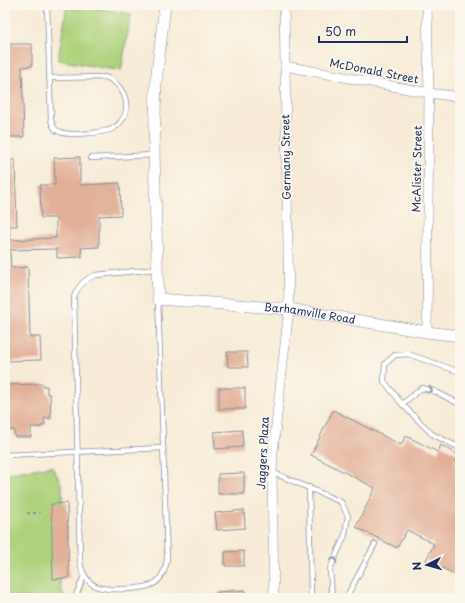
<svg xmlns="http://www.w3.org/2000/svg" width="465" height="603" font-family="'Playpen Sans',sans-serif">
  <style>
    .green { fill: #aed27b; stroke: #64806c }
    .building { fill: #e2b098 }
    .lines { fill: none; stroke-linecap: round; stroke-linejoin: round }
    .service-casing { stroke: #898d9a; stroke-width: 6 }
    .minor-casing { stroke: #898d9a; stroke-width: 10 }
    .tertiary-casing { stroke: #898d9a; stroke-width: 12 }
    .path { stroke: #898d9a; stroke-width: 2; stroke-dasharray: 3 3; stroke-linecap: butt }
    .service { stroke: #fff; stroke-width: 4.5 }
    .minor { stroke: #fff; stroke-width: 9 }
    .tertiary { stroke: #fff; stroke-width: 11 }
    .oneway { stroke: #8d97ae }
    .labels { text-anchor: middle; stroke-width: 4; stroke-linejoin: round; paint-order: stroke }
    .street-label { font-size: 11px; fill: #1b2f5e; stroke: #fbf7ec }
  </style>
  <rect width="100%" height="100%" fill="#fbf7ec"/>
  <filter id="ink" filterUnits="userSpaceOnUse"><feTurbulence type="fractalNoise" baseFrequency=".025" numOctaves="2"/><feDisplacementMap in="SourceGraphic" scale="8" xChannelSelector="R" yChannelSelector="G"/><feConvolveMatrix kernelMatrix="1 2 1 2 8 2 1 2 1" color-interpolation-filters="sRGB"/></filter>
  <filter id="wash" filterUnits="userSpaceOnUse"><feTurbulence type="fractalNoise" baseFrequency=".012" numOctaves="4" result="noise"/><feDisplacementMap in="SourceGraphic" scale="16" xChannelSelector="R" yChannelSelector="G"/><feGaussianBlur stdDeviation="0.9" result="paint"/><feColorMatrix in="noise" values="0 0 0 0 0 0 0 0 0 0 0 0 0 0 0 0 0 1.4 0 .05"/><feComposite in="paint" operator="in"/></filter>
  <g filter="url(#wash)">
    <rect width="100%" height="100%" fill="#f7ebd7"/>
    <g class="green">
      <path d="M67 5H79L131 14 121 71 58 60Z"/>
      <path d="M52 466 62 485 64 579H59L64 598H5V474Z"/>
    </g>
    <g id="blocks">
      <g class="building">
        <path d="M5 44H32V66L22 67 24 137H7V160H15L17 226H9L10 240 56 238V218H41L40 185H55L54 158 80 157V185L120 183 121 215 99 216V247L81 248 82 257 57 258V249L10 250 11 268 28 267 30 337H40L41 360 5 361Z"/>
        <path d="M227 352H247L248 367H228Z"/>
        <path d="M43 384V386H47V394H50L51 418H44L45 425H42V427H31V437H15L14 430H5V385Z"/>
        <rect x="219" y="388" width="26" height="21"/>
        <path d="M333 410 401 445 406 436 438 452 441 445 459 455 455 462 460 464V572L458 576 426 560 434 544 407 530 397 548 356 527 375 488 311 455Z"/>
        <path d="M242 430 243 447 215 449 214 432Z"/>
        <path d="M244 473V494H218V474Z"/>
        <path d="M67 503 69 578 53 579 51 504Z"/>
        <path d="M244 510 245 528 217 530 215 513Z"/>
        <path d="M244 551V566H225V552Z"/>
        <path d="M245 590 246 598H218L217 592Z"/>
      </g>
    </g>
  </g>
  <g filter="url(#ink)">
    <use href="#blocks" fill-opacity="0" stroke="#898d9a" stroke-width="1"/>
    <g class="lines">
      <g class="service-casing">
        <g id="service">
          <path d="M47 5 51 120C53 126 54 130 60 132 69 136 106 133 114 128 135 114 127 85 105 77L49 78"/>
          <path d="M91 158 154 155"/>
          <path d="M156 269 96 275C84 279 78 286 74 297L80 562C85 589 102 590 124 589 148 588 163 587 167 559L158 299"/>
          <path d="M460 372 408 354 395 355 385 364 384 381 402 404 432 434 460 448"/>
          <path d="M402 404 422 388 434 391 460 404"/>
          <path d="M5 455 163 448"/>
          <path d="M272 472 341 502 348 516 345 535 330 569 332 598"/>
          <path d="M309 487 311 598"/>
          <path d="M75 598 84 576"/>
          <path d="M346 598 375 544"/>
        </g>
      </g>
      <g class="minor-casing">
        <g id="minor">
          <path d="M285 66 429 93 460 97"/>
          <path d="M427 332 429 93 427 5"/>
          <path d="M274 598 272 472 273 451 289 309 284 5"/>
        </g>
      </g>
      <g class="tertiary-casing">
        <g id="tertiary">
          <path id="s1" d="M165 5 156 82 154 151 158 299 289 309 427 332 460 336"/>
        </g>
      </g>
      <path class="path" d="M27 513H40"/>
      <use href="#service" class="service"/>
      <use href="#minor" class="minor"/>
      <use href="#tertiary" class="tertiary"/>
    </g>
    <defs><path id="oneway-chevron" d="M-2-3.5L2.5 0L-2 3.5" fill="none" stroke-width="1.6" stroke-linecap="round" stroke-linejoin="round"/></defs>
    <g class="oneway">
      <use href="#oneway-chevron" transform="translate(430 390) rotate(18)"/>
      <use href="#oneway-chevron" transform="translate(334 560) rotate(-67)"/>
    </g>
  </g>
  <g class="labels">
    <g class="street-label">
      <text transform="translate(374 71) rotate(11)" y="4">McDonald Street</text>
      <text transform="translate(286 157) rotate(-91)" y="4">Germany Street</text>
      <text transform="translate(417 169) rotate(-89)" y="4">McAlister Street</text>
      <text dy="4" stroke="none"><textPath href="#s1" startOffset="447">Barhamville Road</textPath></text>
      <text transform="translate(263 453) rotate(-87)" y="4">Jaggers Plaza</text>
    </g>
  </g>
  <rect width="465" height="603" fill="none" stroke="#fbf7ec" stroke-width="20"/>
  <g transform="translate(427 565) rotate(264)" stroke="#fbf7ec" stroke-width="3" paint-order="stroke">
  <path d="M0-3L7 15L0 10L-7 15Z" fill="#1b2f5e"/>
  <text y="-6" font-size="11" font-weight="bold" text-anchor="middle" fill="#1b2f5e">N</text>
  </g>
  <path d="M319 36v6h88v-6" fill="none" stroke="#1b2f5e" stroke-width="2"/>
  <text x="325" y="36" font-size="12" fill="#1b2f5e" stroke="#fbf7ec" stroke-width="3" paint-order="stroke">50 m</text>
</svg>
